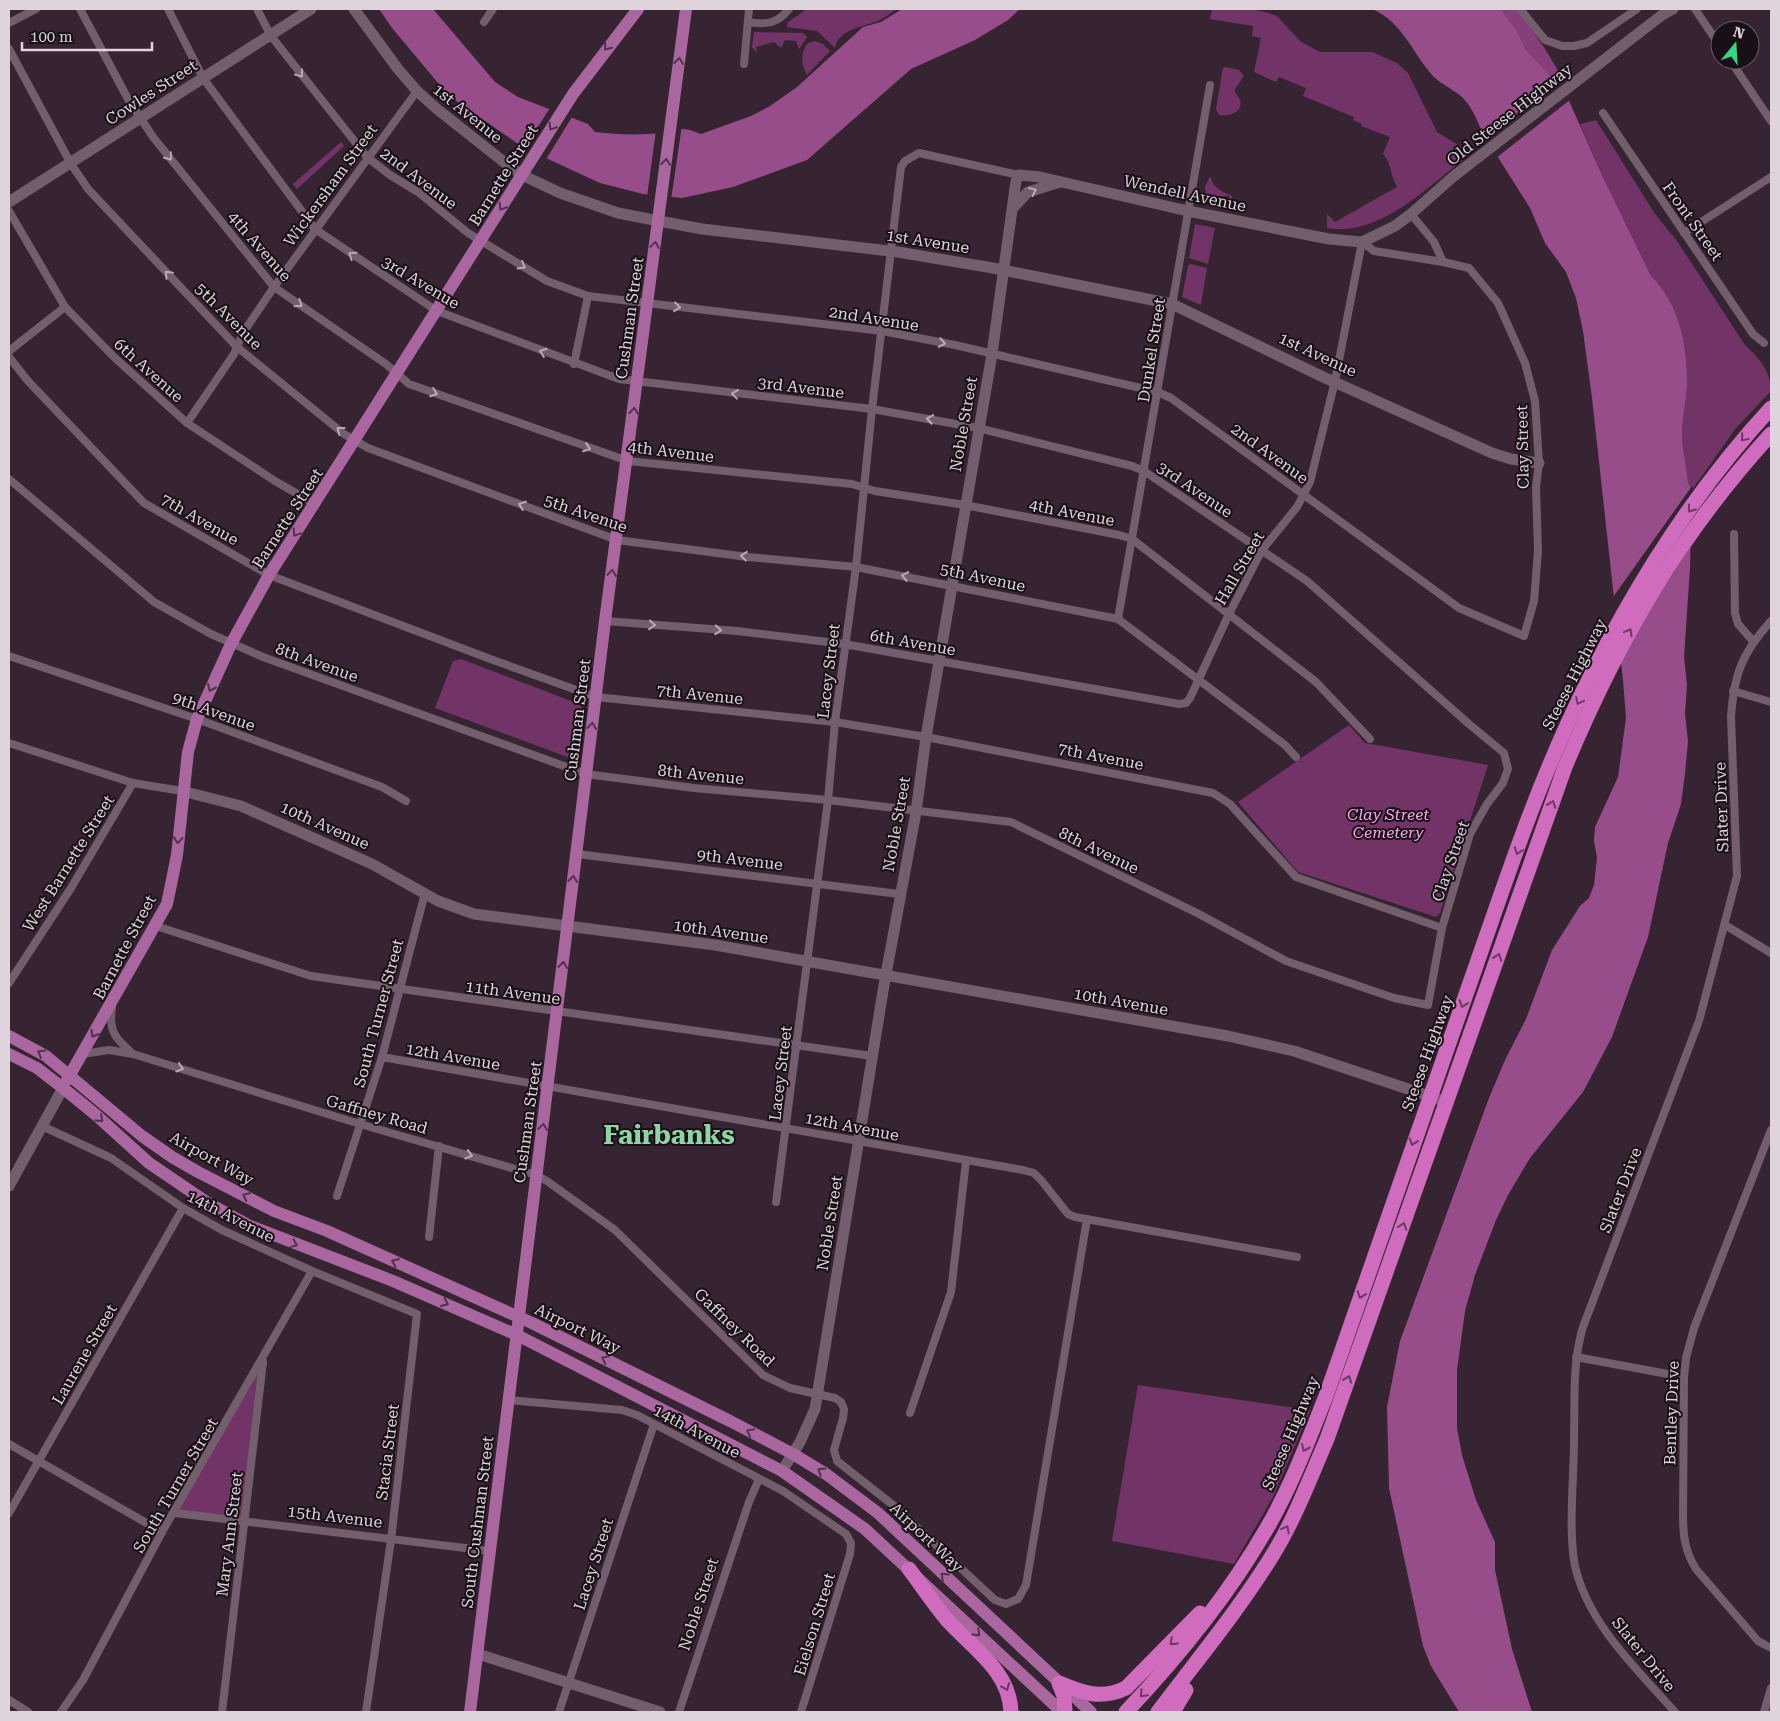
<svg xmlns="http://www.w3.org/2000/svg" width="1780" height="1721" font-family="'Roboto Serif',serif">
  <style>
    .green { fill: #723467 }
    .forest { fill: #873f7b }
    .water { fill: #974d8a }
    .pier { fill: #362432 }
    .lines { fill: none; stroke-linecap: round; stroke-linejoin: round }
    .street { stroke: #735e6e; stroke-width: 8 }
    .secondary { stroke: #735e6e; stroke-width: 11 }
    .primary { stroke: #aa669e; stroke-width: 12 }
    .highway { stroke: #cf6cbe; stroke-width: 15 }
    .oneway { stroke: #53324d }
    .oneway2 { stroke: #b9aab6 }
    .oneway3 { stroke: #6b3962 }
    .labels { text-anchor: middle; stroke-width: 4; stroke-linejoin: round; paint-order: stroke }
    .street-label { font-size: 16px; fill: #dfd3dc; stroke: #191017 }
    .park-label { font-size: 16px; font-style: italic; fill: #f7a6e7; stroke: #191017 }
    .town-label { font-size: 26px; font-weight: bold; fill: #8dd5a5; stroke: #191017 }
  </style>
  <rect width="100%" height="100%" fill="#362432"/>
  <g class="green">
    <path d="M807 9H897C891 12 886 17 880 20 866 27 838 28 835 48L817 31 787 27 788 22Z"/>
    <path d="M1212 9H1251L1265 12 1277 16 1301 42 1320 52H1372L1397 63 1408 73 1437 132 1471 153C1431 184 1380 238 1327 228V214L1335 222 1397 187C1390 175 1392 164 1383 154L1390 137 1361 126 1362 124 1353 120 1354 117 1303 96 1306 88 1279 77 1276 82 1254 72 1261 38 1252 36 1253 26 1210 19Z"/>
    <path d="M754 32 803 33 807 37 799 49 796 41 785 40 781 48 774 42 756 47 757 53 752 47Z"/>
    <path d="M815 41 823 44 830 51 807 75C801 65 800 52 808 43Z"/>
    <path d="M1226 67 1239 70 1244 76 1235 89C1235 95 1238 95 1240 100 1244 112 1228 117 1219 115L1216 109 1223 68Z"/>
    <path d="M1596 120 1655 214 1677 241 1745 345C1759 358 1771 371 1771 391L1736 428 1692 490 1688 483C1687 466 1681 446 1682 429 1683 415 1686 401 1687 387 1688 347 1680 304 1651 276L1602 175 1580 124Z"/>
    <path d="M341 142 344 146 297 189 293 184Z"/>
    <path d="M1210 176C1213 188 1221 191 1232 196V201L1229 202V196H1219V203L1216 204 1206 200 1205 187Z"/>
    <path d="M1195 224 1215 228 1208 264 1189 258Z"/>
    <path d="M1190 264 1207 268 1201 305 1182 297 1188 266Z"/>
    <path d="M461 659 579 704 584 709 578 755 570 758 435 708 453 661Z"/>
    <path d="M1349 725 1365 743 1488 765 1440 913 1436 917 1298 872 1238 802Z"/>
    <path d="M263 1358 245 1521 175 1513Z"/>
    <path d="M1138 1385 1310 1410 1273 1497 1234 1564 1112 1541Z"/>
  </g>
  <path class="forest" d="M1501 9H1516C1533 30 1548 52 1561 76L1556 81 1526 50 1516 29Z"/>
  <g class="water">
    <path d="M379 9H433L495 82 518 97 588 124 595 132C613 134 630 135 647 134 672 133 676 123 701 134L751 116 770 106 797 87 863 27 881 22 902 9H1020L1008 20 975 40 911 69 807 160 733 187 682 198 643 194 600 183 524 148 449 96 392 28Z"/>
    <path d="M1372 9H1501L1516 29 1526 50 1556 81 1570 103 1602 175 1651 276C1680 304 1688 347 1687 387 1686 401 1683 415 1682 429 1681 446 1687 465 1688 483L1692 490 1690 568 1684 657 1687 685 1685 713 1688 741 1685 774 1681 804 1668 843 1648 937 1612 1037 1583 1092 1530 1158 1508 1195 1496 1220 1475 1275 1465 1311 1457 1370V1428L1462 1455 1476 1500 1495 1542V1570L1512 1649 1532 1712H1459L1431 1666 1423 1646 1389 1488 1387 1407 1400 1341 1489 1098 1505 1060 1526 1019 1552 950 1580 906 1589 898 1594 885 1597 858 1594 841 1595 827 1618 777 1626 718 1623 680 1592 398 1583 331 1576 298 1566 272 1545 243 1530 208 1484 135C1477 122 1474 110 1464 99 1455 90 1442 85 1433 76 1413 54 1402 21 1372 9Z"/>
  </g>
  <g class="pier">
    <path d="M1559 81 1571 99 1496 158 1484 140Z"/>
    <path d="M550 108 572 117 545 161 523 150Z"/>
    <path d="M682 125 671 200 647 197 656 130Z"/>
    <path d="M1692 486 1694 490 1693 543 1650 609 1619 666 1611 600Z"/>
  </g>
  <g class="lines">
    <g class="street">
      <path d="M80 9 128 99 153 137 274 287 386 364 409 384 628 461 852 484 875 491 965 505 1119 535 1132 539 1316 682 1370 739"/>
      <path d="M257 9 271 36 367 157 390 175 418 192 468 233 547 281 588 296 882 331 955 345 1158 392 1171 398 1459 608 1524 636 1534 601 1538 551 1536 487 1539 463 1535 401 1525 363 1498 303 1469 268 1443 262 1434 242 1411 214"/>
      <path d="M1520 9 1545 40 1562 46H1574L1587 43 1637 9"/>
      <path d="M1695 9 1720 46"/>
      <path d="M484 22 493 9"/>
      <path d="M748 22C766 25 777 24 789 9"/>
      <path d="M9 23 36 9"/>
      <path d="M9 49 71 164 88 189 237 347 344 434 368 448 617 540 748 557 856 567 1118 619 1285 745 1296 757"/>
      <path d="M1730 60 1771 121"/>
      <path d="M744 64 749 9"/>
      <path d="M1603 113 1753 334 1764 343"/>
      <path d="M9 211 65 307 115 358 187 423 275 481 315 504"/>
      <path d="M1684 233 1771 177"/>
      <path d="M1362 242 1374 251 1443 262"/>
      <path d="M9 351 65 307"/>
      <path d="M9 357 28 381 144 503 269 575 493 660 596 697 835 722 926 737 1213 793 1230 804 1296 877 1442 928"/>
      <path d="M574 364 588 296"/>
      <path d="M187 423 234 354 243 333 274 287 417 91"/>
      <path d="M9 479 154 602 211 634 263 657 586 774 694 788 828 800 1011 822 1197 913 1286 961 1394 998 1428 1005 1442 928 1470 834 1487 804 1503 783 1508 769 1504 753 1469 724 1307 581 1144 471 1132 466 978 428 872 409 619 379 437 311 315 229 203 78 168 9"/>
      <path d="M1734 534 1735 613 1738 624 1753 641"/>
      <path d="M1118 619 1210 85"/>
      <path d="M605 621 737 631 844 644 1179 704 1186 703 1190 698 1229 614 1262 550 1297 507 1310 482 1335 381 1362 242"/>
      <path d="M9 656 197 719 382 787 406 801"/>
      <path d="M1733 691 1771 702"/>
      <path d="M9 743 133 783 182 791"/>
      <path d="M577 854 899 894"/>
      <path d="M1725 925 1771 953"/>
      <path d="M156 926 311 976 872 1056"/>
      <path d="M9 983 71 888 133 783"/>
      <path d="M112 1007C108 1032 116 1039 133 1054"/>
      <path d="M82 1054 109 1050 133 1054 360 1124 536 1175 547 1181 615 1230 763 1375 790 1388 835 1398 841 1402 844 1409 843 1418 834 1450 837 1461 893 1505 995 1600 1006 1604 1018 1599 1026 1585 1087 1219"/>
      <path d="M382 1057 1023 1170 1034 1173 1041 1180 1068 1214 1075 1217 1297 1257"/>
      <path d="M42 1126 111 1158 183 1208 222 1230 312 1271 417 1314 391 1540 366 1712"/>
      <path d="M1771 1130 1694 1328 1686 1358 1684 1377 1683 1516C1683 1536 1685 1551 1696 1569L1758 1641 1771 1648"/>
      <path d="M337 1196 382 1057 425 893"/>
      <path d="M776 1202 828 800 835 722 856 567 872 409 901 167 905 161 919 153 1019 175"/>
      <path d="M429 1237 439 1146"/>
      <path d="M1576 1357 1684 1377"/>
      <path d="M508 1400 622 1410 637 1415 783 1491 846 1534 851 1543 850 1554 801 1712"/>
      <path d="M910 1413 951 1292 966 1161"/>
      <path d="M9 1444 162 1532"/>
      <path d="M9 1513 183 1208"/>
      <path d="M175 1513 490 1551"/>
      <path d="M9 1700 28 1712"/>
      <path d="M61 1712 83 1680 162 1532 312 1271"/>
      <path d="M222 1712 263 1362"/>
      <path d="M559 1712 654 1424"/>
      <path d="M679 1712 749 1502 759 1479"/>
      <path d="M1675 1712C1637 1669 1588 1624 1575 1566 1568 1530 1574 1478 1574 1440 1575 1403 1572 1363 1583 1327L1699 1021 1737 876 1731 717C1734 674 1742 653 1771 621"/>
      <path d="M1764 1712 1771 1688"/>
    </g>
    <g class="secondary">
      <path d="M354 9 398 69 417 91 437 109 504 162 522 175 560 193 618 213 659 221 702 229 898 252 993 268 1172 304 1321 376 1492 453 1511 459 1539 463"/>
      <path d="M9 202 311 9"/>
      <path d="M1013 208 1028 192 1060 182"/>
      <path d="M182 791 241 806 372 864 438 901 474 914 715 945 1228 1036 1294 1051 1438 1099"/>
      <path d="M9 1186 63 1088"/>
      <path d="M782 1471 800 1442 815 1409 884 985 916 812 926 737 992 354 1016 181 1019 175 1040 177 1188 211 1329 239 1362 242 1395 226 1411 214 1454 176 1662 15 1673 9"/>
      <path d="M478 1654 660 1712"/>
    </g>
    <g class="primary">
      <path d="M9 1036 46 1056 142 1136 172 1157 198 1172 274 1211 327 1231 532 1323 730 1421 793 1454 826 1474 878 1513 1091 1712"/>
      <path d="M9 1054 37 1068 63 1088 96 1115 149 1163 208 1203 248 1225 393 1281 517 1335 782 1471 865 1529 1062 1712"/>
      <path d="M67 1080 167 904 177 855 188 752 197 719 231 644 269 575 573 94 638 9"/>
      <path d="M470 1712 605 621 686 9"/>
    </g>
    <g class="highway">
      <path d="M909 1569C922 1586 935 1606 949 1622 974 1649 1010 1672 1011 1712"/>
      <path d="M1059 1683C1083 1693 1101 1700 1126 1688L1200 1613"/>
      <path d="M1059 1683 1064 1696 1065 1712"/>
      <path d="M1126 1712C1180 1655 1228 1596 1267 1528 1291 1487 1308 1441 1326 1396 1371 1265 1417 1134 1463 1003 1496 910 1526 815 1567 725 1619 611 1686 500 1771 408"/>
      <path d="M1158 1712C1197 1660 1238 1611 1272 1556 1295 1519 1310 1478 1327 1439L1565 767C1618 640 1678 536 1771 434"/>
      <path d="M1173 1712 1186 1690"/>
    </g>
  </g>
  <defs><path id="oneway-chevron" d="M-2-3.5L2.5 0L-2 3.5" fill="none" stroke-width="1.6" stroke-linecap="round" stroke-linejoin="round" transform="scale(1.25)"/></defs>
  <g class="oneway">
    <use href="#oneway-chevron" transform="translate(607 47) rotate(128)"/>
    <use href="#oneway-chevron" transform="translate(679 61) rotate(-83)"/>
    <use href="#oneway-chevron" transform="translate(552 127) rotate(122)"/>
    <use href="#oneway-chevron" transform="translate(666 162) rotate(-83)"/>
    <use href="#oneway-chevron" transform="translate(502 207) rotate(122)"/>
    <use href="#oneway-chevron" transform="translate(655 245) rotate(-82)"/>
    <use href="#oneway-chevron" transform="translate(634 411) rotate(-83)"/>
    <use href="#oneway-chevron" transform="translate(296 533) rotate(123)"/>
    <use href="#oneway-chevron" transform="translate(612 573) rotate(-82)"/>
    <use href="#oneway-chevron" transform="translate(211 688) rotate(114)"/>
    <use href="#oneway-chevron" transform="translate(592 726) rotate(-83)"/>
    <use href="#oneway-chevron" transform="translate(178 840) rotate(95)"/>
    <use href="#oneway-chevron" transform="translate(573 879) rotate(-83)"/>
    <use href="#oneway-chevron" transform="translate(563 965) rotate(-84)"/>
    <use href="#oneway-chevron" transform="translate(94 1034) rotate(120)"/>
    <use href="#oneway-chevron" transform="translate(41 1053) rotate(-149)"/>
    <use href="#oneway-chevron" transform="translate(100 1119) rotate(42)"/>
    <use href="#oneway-chevron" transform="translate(543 1127) rotate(-82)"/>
    <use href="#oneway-chevron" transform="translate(246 1196) rotate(-154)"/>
    <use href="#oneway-chevron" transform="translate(294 1244) rotate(22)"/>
    <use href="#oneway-chevron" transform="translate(395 1262) rotate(-156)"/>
    <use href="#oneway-chevron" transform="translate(445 1303) rotate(24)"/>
    <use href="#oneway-chevron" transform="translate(605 1359) rotate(-154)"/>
    <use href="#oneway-chevron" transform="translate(750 1432) rotate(-153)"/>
    <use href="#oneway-chevron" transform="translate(821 1471) rotate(-148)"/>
    <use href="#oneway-chevron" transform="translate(944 1576) rotate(-137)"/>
    <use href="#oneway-chevron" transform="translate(977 1633) rotate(44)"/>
  </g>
  <g class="oneway2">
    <use href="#oneway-chevron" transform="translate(300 74) rotate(53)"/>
    <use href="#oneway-chevron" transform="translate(169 157) rotate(51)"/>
    <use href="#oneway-chevron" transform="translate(1033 191) rotate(-25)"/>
    <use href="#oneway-chevron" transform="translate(352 255) rotate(-146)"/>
    <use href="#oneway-chevron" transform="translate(522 266) rotate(31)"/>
    <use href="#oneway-chevron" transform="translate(168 274) rotate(-134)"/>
    <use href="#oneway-chevron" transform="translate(299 304) rotate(34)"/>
    <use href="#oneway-chevron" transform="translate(677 307) rotate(6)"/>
    <use href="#oneway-chevron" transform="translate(942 343) rotate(11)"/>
    <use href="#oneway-chevron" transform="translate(543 352) rotate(-160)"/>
    <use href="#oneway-chevron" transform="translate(434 393) rotate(20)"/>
    <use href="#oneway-chevron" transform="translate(735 394) rotate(-173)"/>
    <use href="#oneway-chevron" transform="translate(930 419) rotate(-170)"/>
    <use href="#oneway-chevron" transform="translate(340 430) rotate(-143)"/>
    <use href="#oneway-chevron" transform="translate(587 448) rotate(20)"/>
    <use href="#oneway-chevron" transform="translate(522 505) rotate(-159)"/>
    <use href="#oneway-chevron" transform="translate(744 556) rotate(-174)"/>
    <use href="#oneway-chevron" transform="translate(905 576) rotate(-169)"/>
    <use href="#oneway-chevron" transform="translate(652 625) rotate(5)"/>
    <use href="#oneway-chevron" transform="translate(718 630) rotate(4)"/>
    <use href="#oneway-chevron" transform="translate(180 1068) rotate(17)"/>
    <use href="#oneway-chevron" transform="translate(469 1155) rotate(16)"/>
  </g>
  <g class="oneway3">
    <use href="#oneway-chevron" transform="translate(1744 438) rotate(130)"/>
    <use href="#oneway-chevron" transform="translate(1691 509) rotate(126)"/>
    <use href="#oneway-chevron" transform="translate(1629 632) rotate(-61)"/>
    <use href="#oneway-chevron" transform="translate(1579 701) rotate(116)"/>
    <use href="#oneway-chevron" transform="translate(1552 804) rotate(-70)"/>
    <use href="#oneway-chevron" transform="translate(1518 851) rotate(110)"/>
    <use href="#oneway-chevron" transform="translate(1498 957) rotate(-70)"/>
    <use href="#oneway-chevron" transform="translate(1463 1004) rotate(109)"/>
    <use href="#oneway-chevron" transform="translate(1413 1142) rotate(109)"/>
    <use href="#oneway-chevron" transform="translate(1403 1226) rotate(-71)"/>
    <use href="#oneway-chevron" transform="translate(1361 1295) rotate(109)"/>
    <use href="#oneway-chevron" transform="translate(1348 1379) rotate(-70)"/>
    <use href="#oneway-chevron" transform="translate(1305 1448) rotate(114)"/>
    <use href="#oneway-chevron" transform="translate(1286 1529) rotate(-62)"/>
    <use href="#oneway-chevron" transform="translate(1173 1642) rotate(136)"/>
    <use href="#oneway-chevron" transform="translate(1006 1687) rotate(67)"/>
    <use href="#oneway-chevron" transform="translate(1143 1694) rotate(133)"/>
  </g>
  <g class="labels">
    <g class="street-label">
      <text transform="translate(151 92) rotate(-33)" y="6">Cowles Street</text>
      <text transform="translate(468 113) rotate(39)" y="6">1st Avenue</text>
      <text transform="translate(1509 114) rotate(-38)" y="6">Old Steese Highway</text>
      <text transform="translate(503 175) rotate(-58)" y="6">Barnette Street</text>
      <text transform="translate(419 178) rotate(37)" y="6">2nd Avenue</text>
      <text transform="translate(330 185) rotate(-54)" y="6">Wickersham Street</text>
      <text transform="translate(1185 193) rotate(12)" y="6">Wendell Avenue</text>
      <text transform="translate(1693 221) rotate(55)" y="6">Front Street</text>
      <text transform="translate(928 241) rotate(9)" y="6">1st Avenue</text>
      <text transform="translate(260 246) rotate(49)" y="6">4th Avenue</text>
      <text transform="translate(421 282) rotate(31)" y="6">3rd Avenue</text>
      <text transform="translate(229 316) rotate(45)" y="6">5th Avenue</text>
      <text transform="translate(629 318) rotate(-82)" y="6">Cushman Street</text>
      <text transform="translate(874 318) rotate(9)" y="6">2nd Avenue</text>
      <text transform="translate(1151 350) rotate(-81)" y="6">Dunkel Street</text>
      <text transform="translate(1318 354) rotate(25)" y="6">1st Avenue</text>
      <text transform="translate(149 370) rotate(42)" y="6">6th Avenue</text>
      <text transform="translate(801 387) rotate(7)" y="6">3rd Avenue</text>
      <text transform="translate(963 424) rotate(-80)" y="6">Noble Street</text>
      <text transform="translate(1522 447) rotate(-91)" y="6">Clay Street</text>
      <text transform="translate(671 451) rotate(7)" y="6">4th Avenue</text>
      <text transform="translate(1270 453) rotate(36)" y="6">2nd Avenue</text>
      <text transform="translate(1195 489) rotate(34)" y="6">3rd Avenue</text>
      <text transform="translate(1072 512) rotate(11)" y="6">4th Avenue</text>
      <text transform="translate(586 513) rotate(19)" y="6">5th Avenue</text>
      <text transform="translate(287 518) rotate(-57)" y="6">Barnette Street</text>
      <text transform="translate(200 519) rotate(30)" y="6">7th Avenue</text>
      <text transform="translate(1239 568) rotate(-60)" y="6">Hall Street</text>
      <text transform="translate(983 577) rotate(12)" y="6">5th Avenue</text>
      <text transform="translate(913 642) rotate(10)" y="6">6th Avenue</text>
      <text transform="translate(317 662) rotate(20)" y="6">8th Avenue</text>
      <text transform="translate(828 671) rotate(-83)" y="6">Lacey Street</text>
      <text transform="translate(1574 674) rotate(-63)" y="6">Steese Highway</text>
      <text transform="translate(700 694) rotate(6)" y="6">7th Avenue</text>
      <text transform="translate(214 711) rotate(20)" y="6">9th Avenue</text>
      <text transform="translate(577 720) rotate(-83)" y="6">Cushman Street</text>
      <text transform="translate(1101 756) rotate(11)" y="6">7th Avenue</text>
      <text transform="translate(701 774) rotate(6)" y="6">8th Avenue</text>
      <text transform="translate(1721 807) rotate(-92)" y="6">Slater Drive</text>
      <text transform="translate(896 824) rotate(-80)" y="6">Noble Street</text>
      <text transform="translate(325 825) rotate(24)" y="6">10th Avenue</text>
      <text transform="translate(1099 850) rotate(26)" y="6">8th Avenue</text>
      <text transform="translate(740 859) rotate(7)" y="6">9th Avenue</text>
      <text transform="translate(1450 861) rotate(-71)" y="6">Clay Street</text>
      <text transform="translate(68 863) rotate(-58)" y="6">West Barnette Street</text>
      <text transform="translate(721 931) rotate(8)" y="6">10th Avenue</text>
      <text transform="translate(124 947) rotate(-62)" y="6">Barnette Street</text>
      <text transform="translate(513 992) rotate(8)" y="6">11th Avenue</text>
      <text transform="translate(1121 1001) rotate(10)" y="6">10th Avenue</text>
      <text transform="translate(378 1013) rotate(-75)" y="6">South Turner Street</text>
      <text transform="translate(1427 1053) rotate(-70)" y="6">Steese Highway</text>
      <text transform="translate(453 1056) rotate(10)" y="6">12th Avenue</text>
      <text transform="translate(780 1073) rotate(-83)" y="6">Lacey Street</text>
      <text transform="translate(377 1114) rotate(16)" y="6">Gaffney Road</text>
      <text transform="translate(527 1122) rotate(-82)" y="6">Cushman Street</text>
      <text transform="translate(852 1126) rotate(11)" y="6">12th Avenue</text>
      <text transform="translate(212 1158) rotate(29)" y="6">Airport Way</text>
      <text transform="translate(1620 1190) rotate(-69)" y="6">Slater Drive</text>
      <text transform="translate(231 1216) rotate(27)" y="6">14th Avenue</text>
      <text transform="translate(829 1223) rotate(-81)" y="6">Noble Street</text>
      <text transform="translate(735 1327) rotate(44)" y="6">Gaffney Road</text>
      <text transform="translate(578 1328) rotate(26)" y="6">Airport Way</text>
      <text transform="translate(84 1354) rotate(-60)" y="6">Laurene Street</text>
      <text transform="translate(1671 1413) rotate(-88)" y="6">Bentley Drive</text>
      <text transform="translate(697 1431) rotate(28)" y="6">14th Avenue</text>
      <text transform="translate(1290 1433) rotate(-67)" y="6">Steese Highway</text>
      <text transform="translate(387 1452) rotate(-83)" y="6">Stacia Street</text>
      <text transform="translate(175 1485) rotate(-60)" y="6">South Turner Street</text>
      <text transform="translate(335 1516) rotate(7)" y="6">15th Avenue</text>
      <text transform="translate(477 1522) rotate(-83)" y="6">South Cushman Street</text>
      <text transform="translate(229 1534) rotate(-83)" y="6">Mary Ann Street</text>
      <text transform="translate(927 1537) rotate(43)" y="6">Airport Way</text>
      <text transform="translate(593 1564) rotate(-72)" y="6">Lacey Street</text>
      <text transform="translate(698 1604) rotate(-72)" y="6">Noble Street</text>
      <text transform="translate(814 1624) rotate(-73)" y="6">Eielson Street</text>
      <text transform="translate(1644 1654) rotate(51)" y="6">Slater Drive</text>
    </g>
    <g class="park-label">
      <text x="1388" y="820">Clay Street<tspan x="1388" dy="18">Cemetery</tspan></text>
    </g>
    <g class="town-label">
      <text x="669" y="1144">Fairbanks</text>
    </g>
  </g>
  <rect width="1780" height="1721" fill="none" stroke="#dfd3dc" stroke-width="20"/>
  <g transform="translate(1735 45) rotate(18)"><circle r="24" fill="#191017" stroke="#685e66"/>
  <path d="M0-4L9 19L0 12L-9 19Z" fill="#35d881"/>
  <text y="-8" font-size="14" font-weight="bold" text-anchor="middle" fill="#dfd3dc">N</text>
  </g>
  <path d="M22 42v8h130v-8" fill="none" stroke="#dfd3dc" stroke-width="2.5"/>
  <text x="30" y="42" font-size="15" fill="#dfd3dc" stroke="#191017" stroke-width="4" paint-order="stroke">100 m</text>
</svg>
